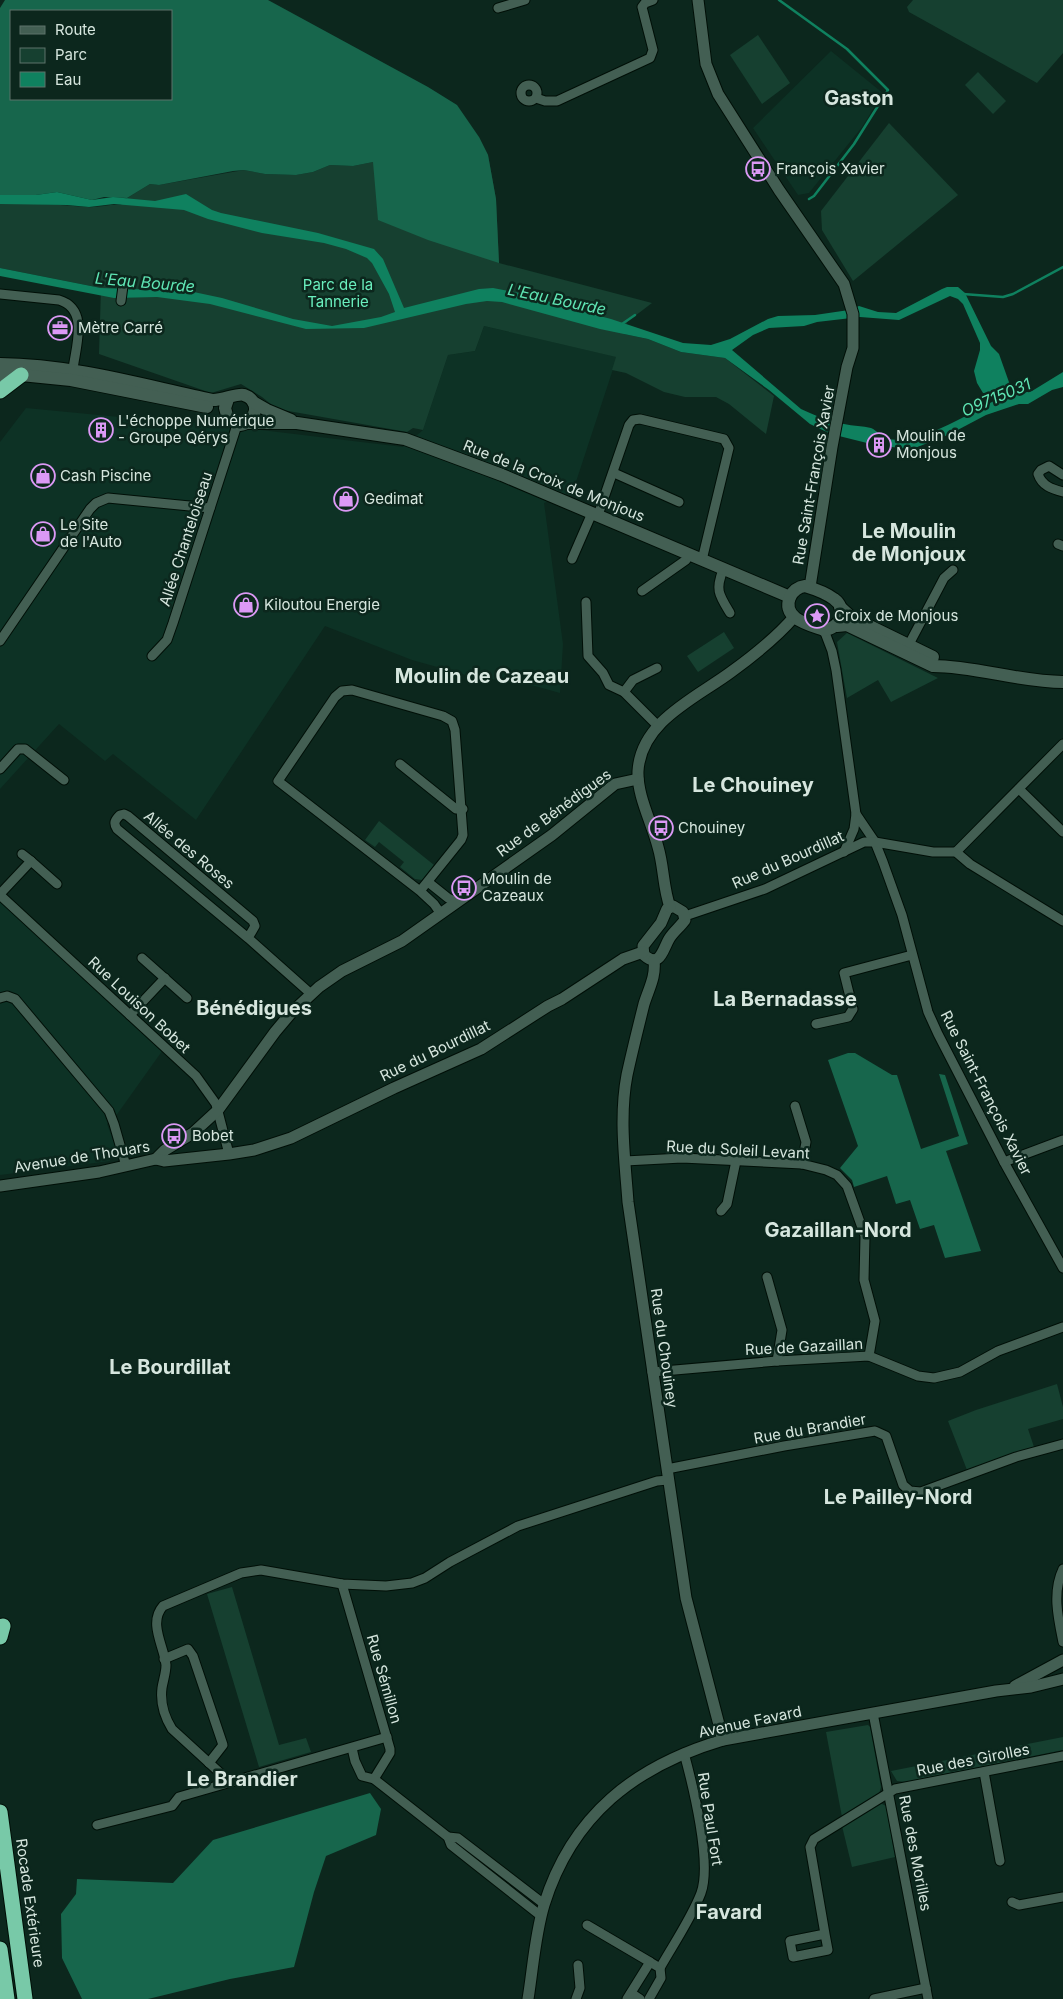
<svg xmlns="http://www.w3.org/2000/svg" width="1063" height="1999" font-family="Inter,sans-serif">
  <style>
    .built { fill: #0d3225 }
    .green { fill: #164030 }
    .forest { fill: #17664c; fill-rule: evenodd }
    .water { fill: #0f815f; fill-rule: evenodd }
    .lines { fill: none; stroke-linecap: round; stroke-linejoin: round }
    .stream { stroke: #0f815f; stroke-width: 2.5 }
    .minor-casing { stroke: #000f07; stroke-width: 11 }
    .tertiary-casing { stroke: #000f07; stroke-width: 13 }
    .secondary-casing { stroke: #000f07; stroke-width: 14 }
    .motorway-casing { stroke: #000f07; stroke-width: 17 }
    .minor { stroke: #435f53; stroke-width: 9 }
    .tertiary { stroke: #435f53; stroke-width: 11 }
    .secondary { stroke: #435f53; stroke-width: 12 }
    .motorway { stroke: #78c9a8; stroke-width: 15 }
    .labels { text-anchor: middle; stroke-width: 5; stroke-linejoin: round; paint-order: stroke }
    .poi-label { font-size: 15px; fill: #d6e6de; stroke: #0c271d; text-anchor: start }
    .park-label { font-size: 15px; fill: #6aefbe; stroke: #0c271d }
    .street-label { font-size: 15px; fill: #d6e6de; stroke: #0c271d }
    .water-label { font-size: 16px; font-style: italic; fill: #5fe5b4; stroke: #0c271d }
    .district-label { font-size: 20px; font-weight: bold; fill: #d6e6de; stroke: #0c271d }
  </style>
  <rect width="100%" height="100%" fill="#0c271d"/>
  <g class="built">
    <path d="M831 51 884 94 878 101 862 127 809 193 798 195 753 128Z"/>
    <path d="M484 326 617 357 573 491 544 503 563 644 560 693 535 686 466 675 412 660 325 626 196 820 113 754 105 761 59 724 0 789V442L26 408 161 421 237 425 261 430 403 447 423 430 448 355 475 351Z"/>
    <path d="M0 895 165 1047 118 1113 107 1124 116 1148 110 1161 0 1175Z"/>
  </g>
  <g class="green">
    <path d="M913 0H1063V53L1037 83 909 12 907 7Z"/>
    <path d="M758 35 790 83 762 104 730 55Z"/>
    <path d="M978 72 1006 101 993 114 965 85Z"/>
    <path d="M889 123 958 195 853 281 822 230 821 211Z"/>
    <path d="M479 137 488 155 496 199 499 263 652 303 627 322 624 334 648 339 681 352 725 358 774 396 766 434 729 404 716 397H685L664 392 626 373 612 370 616 357 484 326 475 351 448 355 423 430 413 428 407 432 277 409 262 397 241 384 211 393 99 354 101 288 0 268V204C29 203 58 204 86 207 98 208 110 204 121 205L127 198 150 184 159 185 244 170 265 174 296 175 313 172 330 165 353 166 447 147Z"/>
    <path d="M724 632 734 648 698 672 687 656Z"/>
    <path d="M847 633 938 678 891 702 878 680 847 698 837 642Z"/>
    <path d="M379 821 434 865 422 880 415 879 400 867 404 862 379 842 375 847 365 840Z"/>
    <path d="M1057 1384 1063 1407V1419L1028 1429 1034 1447 967 1470 948 1421 976 1410Z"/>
    <path d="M232 1587 279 1745 306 1738 311 1752 259 1767 207 1594Z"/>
    <path d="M868 1725 870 1727 881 1787 879 1794 842 1817 826 1732Z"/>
    <path d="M1063 1737V1750L906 1782 897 1781 891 1771Z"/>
    <path d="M880 1803 886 1806 895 1857 852 1867 842 1826Z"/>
  </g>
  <g class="forest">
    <path d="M5 0H268L428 87 457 105 479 137 488 155 496 199 499 263 428 240 378 220 373 162 353 166 330 165 313 172 296 175 265 174 244 170 233 171 159 185 150 184 127 198 104 197 92 200 57 192 36 195H0V8ZM11 11H171V99H11Z"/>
    <path d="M848 1053H855L892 1075H897L921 1149 959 1136 939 1074 945 1075 968 1144 946 1151 981 1251 945 1258 934 1225 920 1229 910 1200 896 1204 887 1176 854 1187 852 1180 840 1168 858 1146 828 1060Z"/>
    <path d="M370 1793 381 1809 376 1835 326 1856 314 1892 294 1967 230 1979 148 1999H82L62 1958 61 1914 76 1894 77 1879 173 1883 213 1840Z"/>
  </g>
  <path class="water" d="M57 192 92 200 113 197 155 201 186 194 212 210 221 213 318 233 374 249 383 259 404 308 479 289 493 288 540 297 554 304 611 319 683 343 711 345 730 339 768 319 778 316 815 315 849 310 859 306 878 312 896 313 942 289 947 287H958L965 293 991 346 999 354 1010 385 1007 393 1008 396 1032 391 1063 372V387L1052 390 1028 404H1019L986 415 950 434 915 448 906 449 871 444 831 434 810 424 769 390 725 358 681 352 648 339 600 329 502 302 487 301 466 304 364 328 306 329 210 304 157 297 114 298 0 276V268L101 288 189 291 222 298 293 319 332 326 381 317 395 312 389 294 372 263 367 258 346 249 324 243 262 233 208 219 184 210 114 204 89 207 67 205 0 204V195H36ZM950 296 958 299 963 304 980 343V350L974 371 977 383 983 393 997 394 998 399C966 414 923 445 887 439 881 438 877 430 871 428 863 426 853 426 844 424 829 422 814 415 801 409L732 350 753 335 769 328 804 326 817 322 860 317 899 320Z"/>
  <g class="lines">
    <g class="stream">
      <path d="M779 0 847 49 888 90 854 144 814 196 809 199"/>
      <path d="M963 294 1003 297 1013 294 1063 267"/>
      <path d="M622 324 635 315"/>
    </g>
    <g class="minor-casing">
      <g id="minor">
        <path d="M498 8 525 0"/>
        <circle cx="529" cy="93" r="8"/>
        <path d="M536 98 545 101H557L650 58 653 50 642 7 645 3 653 0"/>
        <path d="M0 294 59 300C89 309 76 345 73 369L76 374"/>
        <path d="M121 301 123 286"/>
        <path d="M614 473 679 502"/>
        <path d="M1063 475 1049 466 1041 470 1038 474C1042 486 1052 489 1063 492"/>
        <path d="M598 515 629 425 633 420 640 419 724 439 729 448 702 560"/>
        <path d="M1058 544 1063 546"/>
        <path d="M572 559 592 513"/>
        <path d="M723 570C715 590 719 595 730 613"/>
        <path d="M642 591 686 560 688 555"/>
        <path d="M586 602 588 656 603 673 609 685 624 692 658 726"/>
        <path d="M824 630 832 651 836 670 856 814 875 842 883 862 902 915 928 1012 938 1034 1004 1162 1063 1268"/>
        <path d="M0 641 90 509 96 503 108 498 210 508"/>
        <path d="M906 650 944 578 953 570"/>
        <path d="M152 656 167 640 173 623 237 425"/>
        <path d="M624 692 633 680 657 668"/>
        <path d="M400 764 456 809H463"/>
        <path d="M0 769 18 749H25L64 780"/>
        <path d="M1019 789 1063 832"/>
        <path d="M844 852 854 829 856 814"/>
        <path d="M956 852 1063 744"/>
        <path d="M22 854 31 861"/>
        <path d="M428 882 448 898 456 902"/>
        <path d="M420 891 461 840 463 835 455 730 452 721 443 716 352 690 342 691 335 697 278 781 420 891 434 904 441 914"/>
        <path d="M0 894 31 861 57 884"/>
        <path d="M0 895 196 1076 216 1104 229 1154"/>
        <path d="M685 916 765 889 864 842H875L933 852H956L970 864 1063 921"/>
        <path d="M248 938 255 926 253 921 128 816 124 814 120 815C115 820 113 823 117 829L248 938 310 993"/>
        <path d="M142 958 187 998"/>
        <path d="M0 998 7 996 15 999 109 1111 114 1124 126 1166"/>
        <path d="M130 1015 165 978"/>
        <path d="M816 1024 848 1017 853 1009 844 973 912 955"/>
        <path d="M795 1106 806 1142 802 1164"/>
        <path d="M625 1161 682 1158 802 1164 826 1170 837 1175 847 1186 865 1236 864 1280 875 1321 869 1356"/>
        <path d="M1004 1162 1063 1140"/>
        <path d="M721 1211 727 1204 736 1161"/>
        <path d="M767 1277 782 1330 777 1361"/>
        <path d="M652 1372 777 1361 869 1356 918 1376 934 1378 960 1372 998 1351 1063 1327"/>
        <path d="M667 1469 784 1446 875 1431 886 1436 903 1485 910 1491 921 1492 1016 1457 1063 1444"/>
        <path d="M1063 1569C1052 1592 1058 1618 1063 1642"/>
        <path d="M342 1584 390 1749V1753L374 1779"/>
        <path d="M164 1659 188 1649 193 1656 223 1745 209 1763"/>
        <path d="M873 1713 928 1999"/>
        <path d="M352 1748 355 1761 362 1776 374 1779 448 1837 451 1845 541 1916"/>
        <path d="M984 1772 1000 1861"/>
        <path d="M230 1782 172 1729C164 1716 160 1704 162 1688 163 1681 166 1673 166 1665 164 1646 148 1623 163 1606L241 1573 261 1570 342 1584 386 1586 412 1583 425 1578 450 1562 518 1526 657 1481 668 1480"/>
        <path d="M97 1825 172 1806 179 1797 387 1737"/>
        <path d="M448 1837 458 1838 544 1904"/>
        <path d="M1012 1902 1019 1905 1063 1897"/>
        <path d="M587 1925 650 1962"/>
        <path d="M825 1934 828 1950 793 1957 790 1941 825 1934 810 1847 814 1839 895 1789 1063 1756"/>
        <path d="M660 1968C673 1945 692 1917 701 1893 712 1863 693 1786 684 1753"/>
        <path d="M631 1993 640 1999"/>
        <path d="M576 1999 580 1988 578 1965"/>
        <path d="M627 1999 650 1962 660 1968 661 1978 649 1999"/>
        <path d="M874 1999 926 1988"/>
      </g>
    </g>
    <g class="tertiary-casing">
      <g id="tertiary">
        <path d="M698 0 706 64 718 94 779 190 844 284 853 314V348L847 367 832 447 810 587"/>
        <path d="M673 906 683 912 685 920C680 927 673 932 669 939 663 949 660 969 644 955L643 946 661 923 667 909Z"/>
        <path d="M670 907C663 888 664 867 658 847 652 823 637 796 638 771 641 721 696 698 731 672 753 656 776 638 794 617"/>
        <path d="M654 960C656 977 649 988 644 1004 638 1028 632 1052 627 1075 619 1117 625 1160 628 1202L686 1598 723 1740"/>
        <path d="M156 1159 165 1150 193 1133 218 1110 275 1032 291 1013 319 987 342 971 402 941 552 835 615 784 638 779"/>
        <path d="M0 1186 99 1172 156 1159 164 1161 229 1154 254 1150 291 1138 394 1088 481 1049 548 1006 562 999 623 959 643 952"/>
        <path d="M1015 1686 1063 1660"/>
        <path d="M528 1999C533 1968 535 1935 544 1905 572 1815 635 1766 723 1740L996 1691 1031 1687 1063 1679"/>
      </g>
    </g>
    <g class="secondary-casing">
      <g id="secondary">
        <path d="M0 364C75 365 141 385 213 400 223 400 238 393 244 395 262 401 256 423 240 425L228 419 225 408 228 399"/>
        <path d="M0 375H21L71 380 207 407"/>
        <path d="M253 402 267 410 291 420"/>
        <path d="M248 423H297L405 439 502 475 790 597"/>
        <path d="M805 586C815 589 826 593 834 599 848 609 841 628 824 630 810 625 781 619 790 597 793 591 798 587 805 586Z"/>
        <path d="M840 607 851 617 933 657"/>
        <path d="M837 626 847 625 933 666C976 666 1019 682 1063 682"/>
      </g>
    </g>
    <g class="motorway-casing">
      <g id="motorway">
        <path d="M0 391 21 375"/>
        <path d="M0 1637 3 1626"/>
        <path d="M0 1812 25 1999"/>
        <path d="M0 1949 7 1999"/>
      </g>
    </g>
    <use href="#minor" class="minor"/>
    <use href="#tertiary" class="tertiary"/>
    <use href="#secondary" class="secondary"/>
    <use href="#motorway" class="motorway"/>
  </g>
  <defs>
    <g id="bus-ring" transform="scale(1.25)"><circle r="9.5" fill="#0c271d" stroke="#db99f5" stroke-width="1.5"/><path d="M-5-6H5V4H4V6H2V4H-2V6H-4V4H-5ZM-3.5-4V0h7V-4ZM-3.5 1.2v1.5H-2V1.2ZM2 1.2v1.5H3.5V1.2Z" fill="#db99f5"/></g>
    <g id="office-ring" transform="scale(1.25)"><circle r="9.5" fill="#0c271d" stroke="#db99f5" stroke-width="1.5"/><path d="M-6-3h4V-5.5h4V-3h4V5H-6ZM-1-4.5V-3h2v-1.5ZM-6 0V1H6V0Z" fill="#db99f5"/></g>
    <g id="building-ring" transform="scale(1.25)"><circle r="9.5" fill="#0c271d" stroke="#db99f5" stroke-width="1.5"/><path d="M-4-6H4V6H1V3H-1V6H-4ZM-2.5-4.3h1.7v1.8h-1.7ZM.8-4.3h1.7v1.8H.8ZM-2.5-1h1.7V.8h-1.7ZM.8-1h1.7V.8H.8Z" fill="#db99f5"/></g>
    <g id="shop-ring" transform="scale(1.25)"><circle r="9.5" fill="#0c271d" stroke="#db99f5" stroke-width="1.5"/><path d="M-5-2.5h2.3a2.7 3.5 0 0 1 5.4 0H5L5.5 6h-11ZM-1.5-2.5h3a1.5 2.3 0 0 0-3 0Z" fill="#db99f5"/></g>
    <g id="sight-ring" transform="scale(1.25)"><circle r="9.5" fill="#0c271d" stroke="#db99f5" stroke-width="1.5"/><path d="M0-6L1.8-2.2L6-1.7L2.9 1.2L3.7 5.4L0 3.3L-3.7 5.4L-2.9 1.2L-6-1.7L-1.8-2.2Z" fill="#db99f5"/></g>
  </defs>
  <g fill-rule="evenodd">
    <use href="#bus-ring" x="758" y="169"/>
    <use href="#office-ring" x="60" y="328"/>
    <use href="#building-ring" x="101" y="430"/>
    <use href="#building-ring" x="879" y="445"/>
    <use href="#shop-ring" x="43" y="476"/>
    <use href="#shop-ring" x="346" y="499"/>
    <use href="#shop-ring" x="43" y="534"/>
    <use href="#shop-ring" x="246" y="605"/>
    <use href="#sight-ring" x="817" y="616"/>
    <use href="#bus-ring" x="661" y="828"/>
    <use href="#bus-ring" x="464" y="888"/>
    <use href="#bus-ring" x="174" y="1136"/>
  </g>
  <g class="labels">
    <g class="poi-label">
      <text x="776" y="174">François Xavier</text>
      <text x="78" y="333">Mètre Carré</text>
      <text x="118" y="426">L'échoppe Numérique<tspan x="118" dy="17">- Groupe Qérys</tspan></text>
      <text x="896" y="441">Moulin de<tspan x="896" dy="17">Monjous</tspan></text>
      <text x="60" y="481">Cash Piscine</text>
      <text x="364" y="504">Gedimat</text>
      <text x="60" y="530">Le Site<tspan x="60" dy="17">de l'Auto</tspan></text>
      <text x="264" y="610">Kiloutou Energie</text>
      <text x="834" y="621">Croix de Monjous</text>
      <text x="678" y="833">Chouiney</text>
      <text x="482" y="884">Moulin de<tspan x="482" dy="17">Cazeaux</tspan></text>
      <text x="192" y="1141">Bobet</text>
    </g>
    <g class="park-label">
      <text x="338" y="290">Parc de la<tspan x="338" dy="17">Tannerie</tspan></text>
    </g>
    <g class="street-label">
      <text transform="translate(814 475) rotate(-80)" y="5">Rue Saint-François Xavier</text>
      <text transform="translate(554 481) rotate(22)" y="5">Rue de la Croix de Monjous</text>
      <text transform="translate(186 539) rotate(-72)" y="5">Allée Chanteloiseau</text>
      <text transform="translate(554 813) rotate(-36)" y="5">Rue de Bénédigues</text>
      <text transform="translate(189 850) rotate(40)" y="5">Allée des Roses</text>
      <text transform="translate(788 860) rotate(-24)" y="5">Rue du Bourdillat</text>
      <text transform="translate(139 1005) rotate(43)" y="5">Rue Louison Bobet</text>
      <text transform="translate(435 1051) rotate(-26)" y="5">Rue du Bourdillat</text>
      <text transform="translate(986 1093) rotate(63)" y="5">Rue Saint-François Xavier</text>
      <text transform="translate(738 1150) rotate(3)" y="5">Rue du Soleil Levant</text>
      <text transform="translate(82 1157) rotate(-9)" y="5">Avenue de Thouars</text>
      <text transform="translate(804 1347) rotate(-3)" y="5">Rue de Gazaillan</text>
      <text transform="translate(664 1348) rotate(82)" y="5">Rue du Chouiney</text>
      <text transform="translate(810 1429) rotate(-10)" y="5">Rue du Brandier</text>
      <text transform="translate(384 1679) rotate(74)" y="5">Rue Sémillon</text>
      <text transform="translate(750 1722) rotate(-12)" y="5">Avenue Favard</text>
      <text transform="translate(973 1760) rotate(-11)" y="5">Rue des Girolles</text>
      <text transform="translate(710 1819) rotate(81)" y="5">Rue Paul Fort</text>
      <text transform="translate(915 1853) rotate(79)" y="5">Rue des Morilles</text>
      <text transform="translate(30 1903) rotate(82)" y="5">Rocade Extérieure</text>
    </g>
    <g class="water-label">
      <text transform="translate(145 282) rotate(5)" y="6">L'Eau Bourde</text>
      <text transform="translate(557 299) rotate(12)" y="6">L'Eau Bourde</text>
      <text transform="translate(996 397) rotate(-23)" y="6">O9715031</text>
    </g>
    <g class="district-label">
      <text x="859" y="105">Gaston</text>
      <text x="909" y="538">Le Moulin<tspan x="909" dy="23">de Monjoux</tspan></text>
      <text x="482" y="683">Moulin de Cazeau</text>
      <text x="753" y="792">Le Chouiney</text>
      <text x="785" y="1006">La Bernadasse</text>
      <text x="254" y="1015">Bénédigues</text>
      <text x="838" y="1237">Gazaillan-Nord</text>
      <text x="170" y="1374">Le Bourdillat</text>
      <text x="898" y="1504">Le Pailley-Nord</text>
      <text x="242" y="1786">Le Brandier</text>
      <text x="729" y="1919">Favard</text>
    </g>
  </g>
  <rect x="10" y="10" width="162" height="90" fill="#0c271d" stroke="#5d736a"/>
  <rect x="20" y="26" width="25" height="8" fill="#435f53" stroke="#5d736a"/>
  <text x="55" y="35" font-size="15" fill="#d6e6de">Route</text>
  <rect x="20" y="48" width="25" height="15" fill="#164030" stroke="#5d736a"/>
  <text x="55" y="60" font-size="15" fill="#d6e6de">Parc</text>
  <rect x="20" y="72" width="25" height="15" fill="#0f815f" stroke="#5d736a"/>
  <text x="55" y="85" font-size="15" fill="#d6e6de">Eau</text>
</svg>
